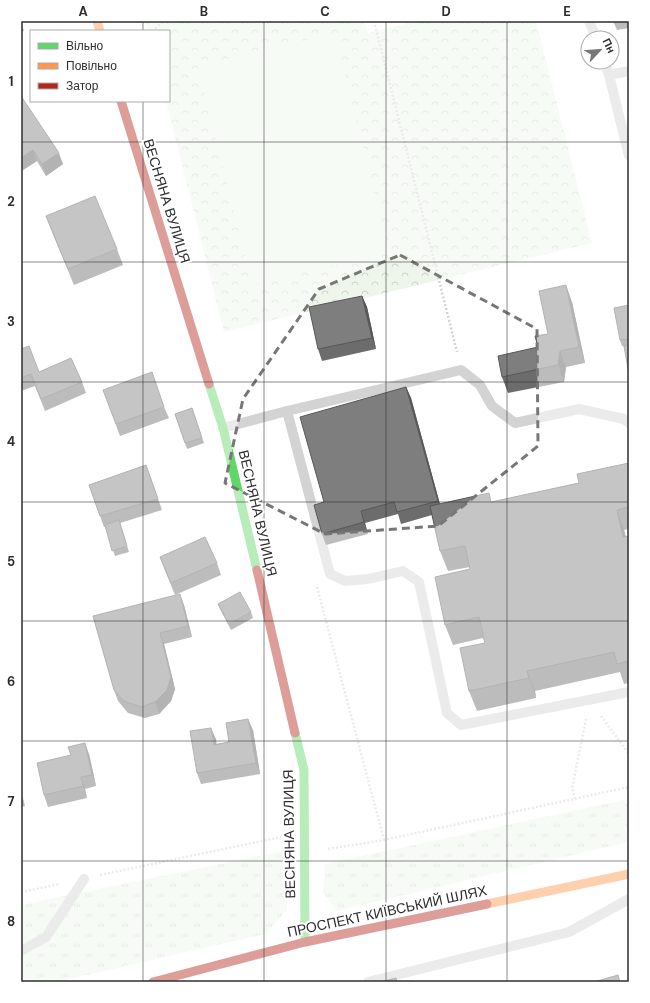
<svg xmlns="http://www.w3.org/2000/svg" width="650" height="1003" font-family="'DM Sans',sans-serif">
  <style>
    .grass { fill: url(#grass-tufts) }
    .park { fill: url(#park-crowns) }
    .pitch { fill: #eef5eb }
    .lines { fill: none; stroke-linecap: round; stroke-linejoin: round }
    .path { stroke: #d3d3d3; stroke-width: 2.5; stroke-dasharray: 2 2; stroke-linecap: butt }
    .lane { stroke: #d3d3d3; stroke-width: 10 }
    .fast { stroke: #63d668; stroke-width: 9 }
    .slow { stroke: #ff974d; stroke-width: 9 }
    .jam { stroke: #b3261e; stroke-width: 9 }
    .wall { fill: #6c6c6c }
    .shaded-wall { fill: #585858 }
    .building { fill: #7e7e7e; stroke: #585858 }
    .marked { fill: none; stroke: #777; stroke-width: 3; stroke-dasharray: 8 5; stroke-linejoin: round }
    .grid { fill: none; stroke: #2e2e2e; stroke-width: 1; stroke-opacity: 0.55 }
    .labels { text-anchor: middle; stroke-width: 4; stroke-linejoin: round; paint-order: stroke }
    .street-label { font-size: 14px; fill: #2e2e2e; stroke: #fff }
    .neatline { fill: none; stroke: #2e2e2e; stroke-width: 1.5 }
    .grid-label { font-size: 13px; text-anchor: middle; font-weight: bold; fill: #2e2e2e }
  </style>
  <defs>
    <pattern id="grass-tufts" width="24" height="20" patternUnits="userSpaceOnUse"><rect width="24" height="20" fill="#eef5eb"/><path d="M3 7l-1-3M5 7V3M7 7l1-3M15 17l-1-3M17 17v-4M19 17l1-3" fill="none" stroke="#ccd2ca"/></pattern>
    <pattern id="park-crowns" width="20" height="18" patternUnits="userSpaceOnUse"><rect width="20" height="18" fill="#eef5eb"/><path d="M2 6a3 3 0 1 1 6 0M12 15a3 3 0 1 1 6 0" fill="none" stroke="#ccd2ca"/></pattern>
  </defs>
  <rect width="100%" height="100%" fill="#fff"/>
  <g class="grass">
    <path d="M629 799V842L337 911 323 893 325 864Z"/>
    <path d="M289 850 287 910 266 934 56 982H21V906L39 901Z"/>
  </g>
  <path class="park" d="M145 21H364L368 33 417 21H536L592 243 224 332 166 101H169V31H148Z"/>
  <path class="pitch" d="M335 33 389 252 252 285 198 66Z"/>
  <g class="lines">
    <g class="path">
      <path d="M374 21 457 352"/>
      <path d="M152 31 164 21"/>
      <path d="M317 587 384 840"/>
      <path d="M601 716 629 754"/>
      <path d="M575 799 572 788 586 719"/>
      <path d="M328 849 384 840 629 787"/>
      <path d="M100 875 281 837"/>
      <path d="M21 892 60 884"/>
    </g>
    <g class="lane">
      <path d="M589 21 596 38"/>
      <path d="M605 62 609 75 629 156"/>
      <path d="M609 75 629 71"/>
      <path d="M287 411 330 574 345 581 368 579 403 571 419 582 447 713 461 725 629 692"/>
      <path d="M223 428 287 411 461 370 480 385 492 406 515 423 579 409 624 419 629 423"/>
      <path d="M21 951 46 937 84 879"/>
      <path d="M368 982 569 932 629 899"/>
    </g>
    <g class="fast">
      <path d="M209 384 223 428 257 570"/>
      <path d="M295 733 304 770 305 942"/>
    </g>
    <g class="slow">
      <path d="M97 21 100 31"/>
      <path d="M487 904 629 874"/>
    </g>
    <g class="jam">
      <path d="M121 101 209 384"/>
      <path d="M257 570 295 733"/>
      <path d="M153 982 305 942 487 904"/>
    </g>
  </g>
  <g class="wall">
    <path d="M613 21H629V28L617 30Z"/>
    <path d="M21 22 24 31 21 32Z"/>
    <path d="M21 96 63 164 46 176 37 161 23 170 21 167Z"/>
    <path d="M46 216 117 249 123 265 74 285 52 232Z"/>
    <path d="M362 296 367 307 376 349 322 361 318 349Z"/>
    <path d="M572 302 585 363 566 367 564 382 508 393 502 377 538 347Z"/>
    <path d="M629 305V374L624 346H622L620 340Z"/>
    <path d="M21 349 39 372 82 382 86 393 45 411 35 386 21 391Z"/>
    <path d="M406 387 411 398 440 504 492 502 579 483 629 463V529L624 530 626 537 629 536V683L624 684 620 672 535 691 536 698 477 711 469 691 485 643 483 638 453 645 445 625 470 569V567L448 571 440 551 432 515 401 524 398 514 365 523 368 534 326 545 322 534 324 502Z"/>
    <path d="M103 390 164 407 169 418 120 436Z"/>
    <path d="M192 408 204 443 187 449 175 414Z"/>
    <path d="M146 465 162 510 120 523 129 552 115 556 105 527H104L89 485Z"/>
    <path d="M160 557 217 563 221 575 175 595 164 568Z"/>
    <path d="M218 604 251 612 253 618 231 630 220 609Z"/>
    <path d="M184 605 192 637 164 644 175 689 171 701 159 714 145 718 128 713 118 701 114 690 93 616Z"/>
    <path d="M253 730 260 774 201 784 197 773 216 739V744L229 742Z"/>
    <path d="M89 754 96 786 85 789 87 798 48 807 44 795 71 755Z"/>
    <path d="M21 792 25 806 21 807Z"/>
  </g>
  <g class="shaded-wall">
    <path d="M33 150 37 161 23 170 21 164V158Z"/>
    <path d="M59 153 63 164 46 176 42 164Z"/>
    <path d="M566 285 572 302 585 363 579 347Z"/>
    <path d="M362 296 367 307 376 349 372 338Z"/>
    <path d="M560 351 566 367 564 382 558 365Z"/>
    <path d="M406 387 411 398 442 512 438 501Z"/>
    <path d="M617 510 624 530 629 553 623 537Z"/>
    <path d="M361 511 365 523 368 534 364 522Z"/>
    <path d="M180 594 184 605 192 637 188 626Z"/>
    <path d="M160 633 164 644 175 689 171 701 159 714 155 702Z"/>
    <path d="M527 671 535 691 536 698 529 678Z"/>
    <path d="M248 719 253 730 260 774 256 763Z"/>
    <path d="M211 728 216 739 218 756 214 745Z"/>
    <path d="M85 743 89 754 96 786 92 775Z"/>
    <path d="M81 777 85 789 87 798 83 786Z"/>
    <path d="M21 792 25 806 21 795Z"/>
  </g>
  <g class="building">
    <path d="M21 96 59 153 42 164 33 150 21 158Z"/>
    <path d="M95 196 117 249 68 269 46 216Z"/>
    <path d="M566 285 579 347 560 351 558 365 502 377 498 356 538 347 535 336 548 334 539 291Z"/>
    <path d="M362 296 372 338 318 349 309 307Z"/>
    <path d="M629 305V339L620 340 614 308Z"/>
    <path d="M629 345V374L624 346Z"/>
    <path d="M29 346 39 372 71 358 82 382 41 399 31 374 21 378V349Z"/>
    <path d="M152 372 164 407 116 424 103 390Z"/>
    <path d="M406 387 438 501 397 512 394 502 361 511 364 522 322 534 314 505 324 502 300 417Z"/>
    <path d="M192 408 202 438 185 443 175 414Z"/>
    <path d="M629 463V507L617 510 623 537 629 536V661L617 664 614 652 527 671 529 678 469 691 460 648 485 643 479 617 445 625 435 577 470 569 465 546 440 551 430 506 489 493 491 502 579 483 577 474Z"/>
    <path d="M146 465 158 499 100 516 89 485Z"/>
    <path d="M119 520 127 546 112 551 105 525Z"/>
    <path d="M205 537 217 563 171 583 160 557Z"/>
    <path d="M240 592 251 612 229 624 218 604Z"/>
    <path d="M180 594 188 626 160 633 171 677 167 690 155 702 141 707 124 701 114 690 93 616Z"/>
    <path d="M248 719 256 763 197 773 190 731 211 728 214 745 229 742 226 723Z"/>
    <path d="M85 743 92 775 81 777 83 786 44 795 37 763 71 755 68 747Z"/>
    <path d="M618 975 620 982H594Z"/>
    <path d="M396 978 397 982H380Z"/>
  </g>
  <path d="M0 0H650V1003H0ZM400 255 537 329 538 446 438 526 325 534 225 483 243 399 319 289Z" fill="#fff" fill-opacity=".55" fill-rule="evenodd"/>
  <path class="marked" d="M400 255 537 329 538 446 438 526 325 534 225 483 243 399 319 289Z"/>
  <path class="grid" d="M143 21V31M264 21V982M386 21V982M507 21V982M143 101V982M21 142H629M21 262H629M21 382H629M21 502H629M21 621H629M21 741H629M21 861H629"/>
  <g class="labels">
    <g class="street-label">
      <text transform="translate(167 201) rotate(73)" y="5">ВЕСНЯНА ВУЛИЦЯ</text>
      <text transform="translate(258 513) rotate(77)" y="5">ВЕСНЯНА ВУЛИЦЯ</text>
      <text transform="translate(289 834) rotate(-91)" y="5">ВЕСНЯНА ВУЛИЦЯ</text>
      <text transform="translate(387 911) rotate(-12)" y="5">ПРОСПЕКТ КИЇВСЬКИЙ ШЛЯХ</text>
    </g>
  </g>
  <rect width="650" height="1003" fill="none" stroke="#ffffff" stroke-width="44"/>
  <rect x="30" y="30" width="140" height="72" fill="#ffffff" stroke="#ababab"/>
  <rect x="38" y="43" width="20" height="6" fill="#63d668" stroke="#ababab"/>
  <text x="66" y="50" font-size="12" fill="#2e2e2e">Вільно</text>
  <rect x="38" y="63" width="20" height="6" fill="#ff974d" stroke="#ababab"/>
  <text x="66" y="70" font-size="12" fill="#2e2e2e">Повільно</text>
  <rect x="38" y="83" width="20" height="6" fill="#b3261e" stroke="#ababab"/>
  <text x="66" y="90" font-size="12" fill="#2e2e2e">Затор</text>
  <g transform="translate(600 50) rotate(64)"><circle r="19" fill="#ffffff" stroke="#ababab"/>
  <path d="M0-3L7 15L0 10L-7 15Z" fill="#777777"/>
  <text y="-6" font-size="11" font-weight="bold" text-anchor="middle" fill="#2e2e2e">Пн</text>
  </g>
  <rect x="22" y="22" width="606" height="959" class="neatline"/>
  <g class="grid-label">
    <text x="83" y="16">A</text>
    <text x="204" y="16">B</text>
    <text x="325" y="16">C</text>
    <text x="446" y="16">D</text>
    <text x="567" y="16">E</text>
    <text x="11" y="86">1</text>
    <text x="11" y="206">2</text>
    <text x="11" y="326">3</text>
    <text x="11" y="446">4</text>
    <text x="11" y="566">5</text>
    <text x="11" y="686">6</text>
    <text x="11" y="806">7</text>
    <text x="11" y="926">8</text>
  </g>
</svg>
